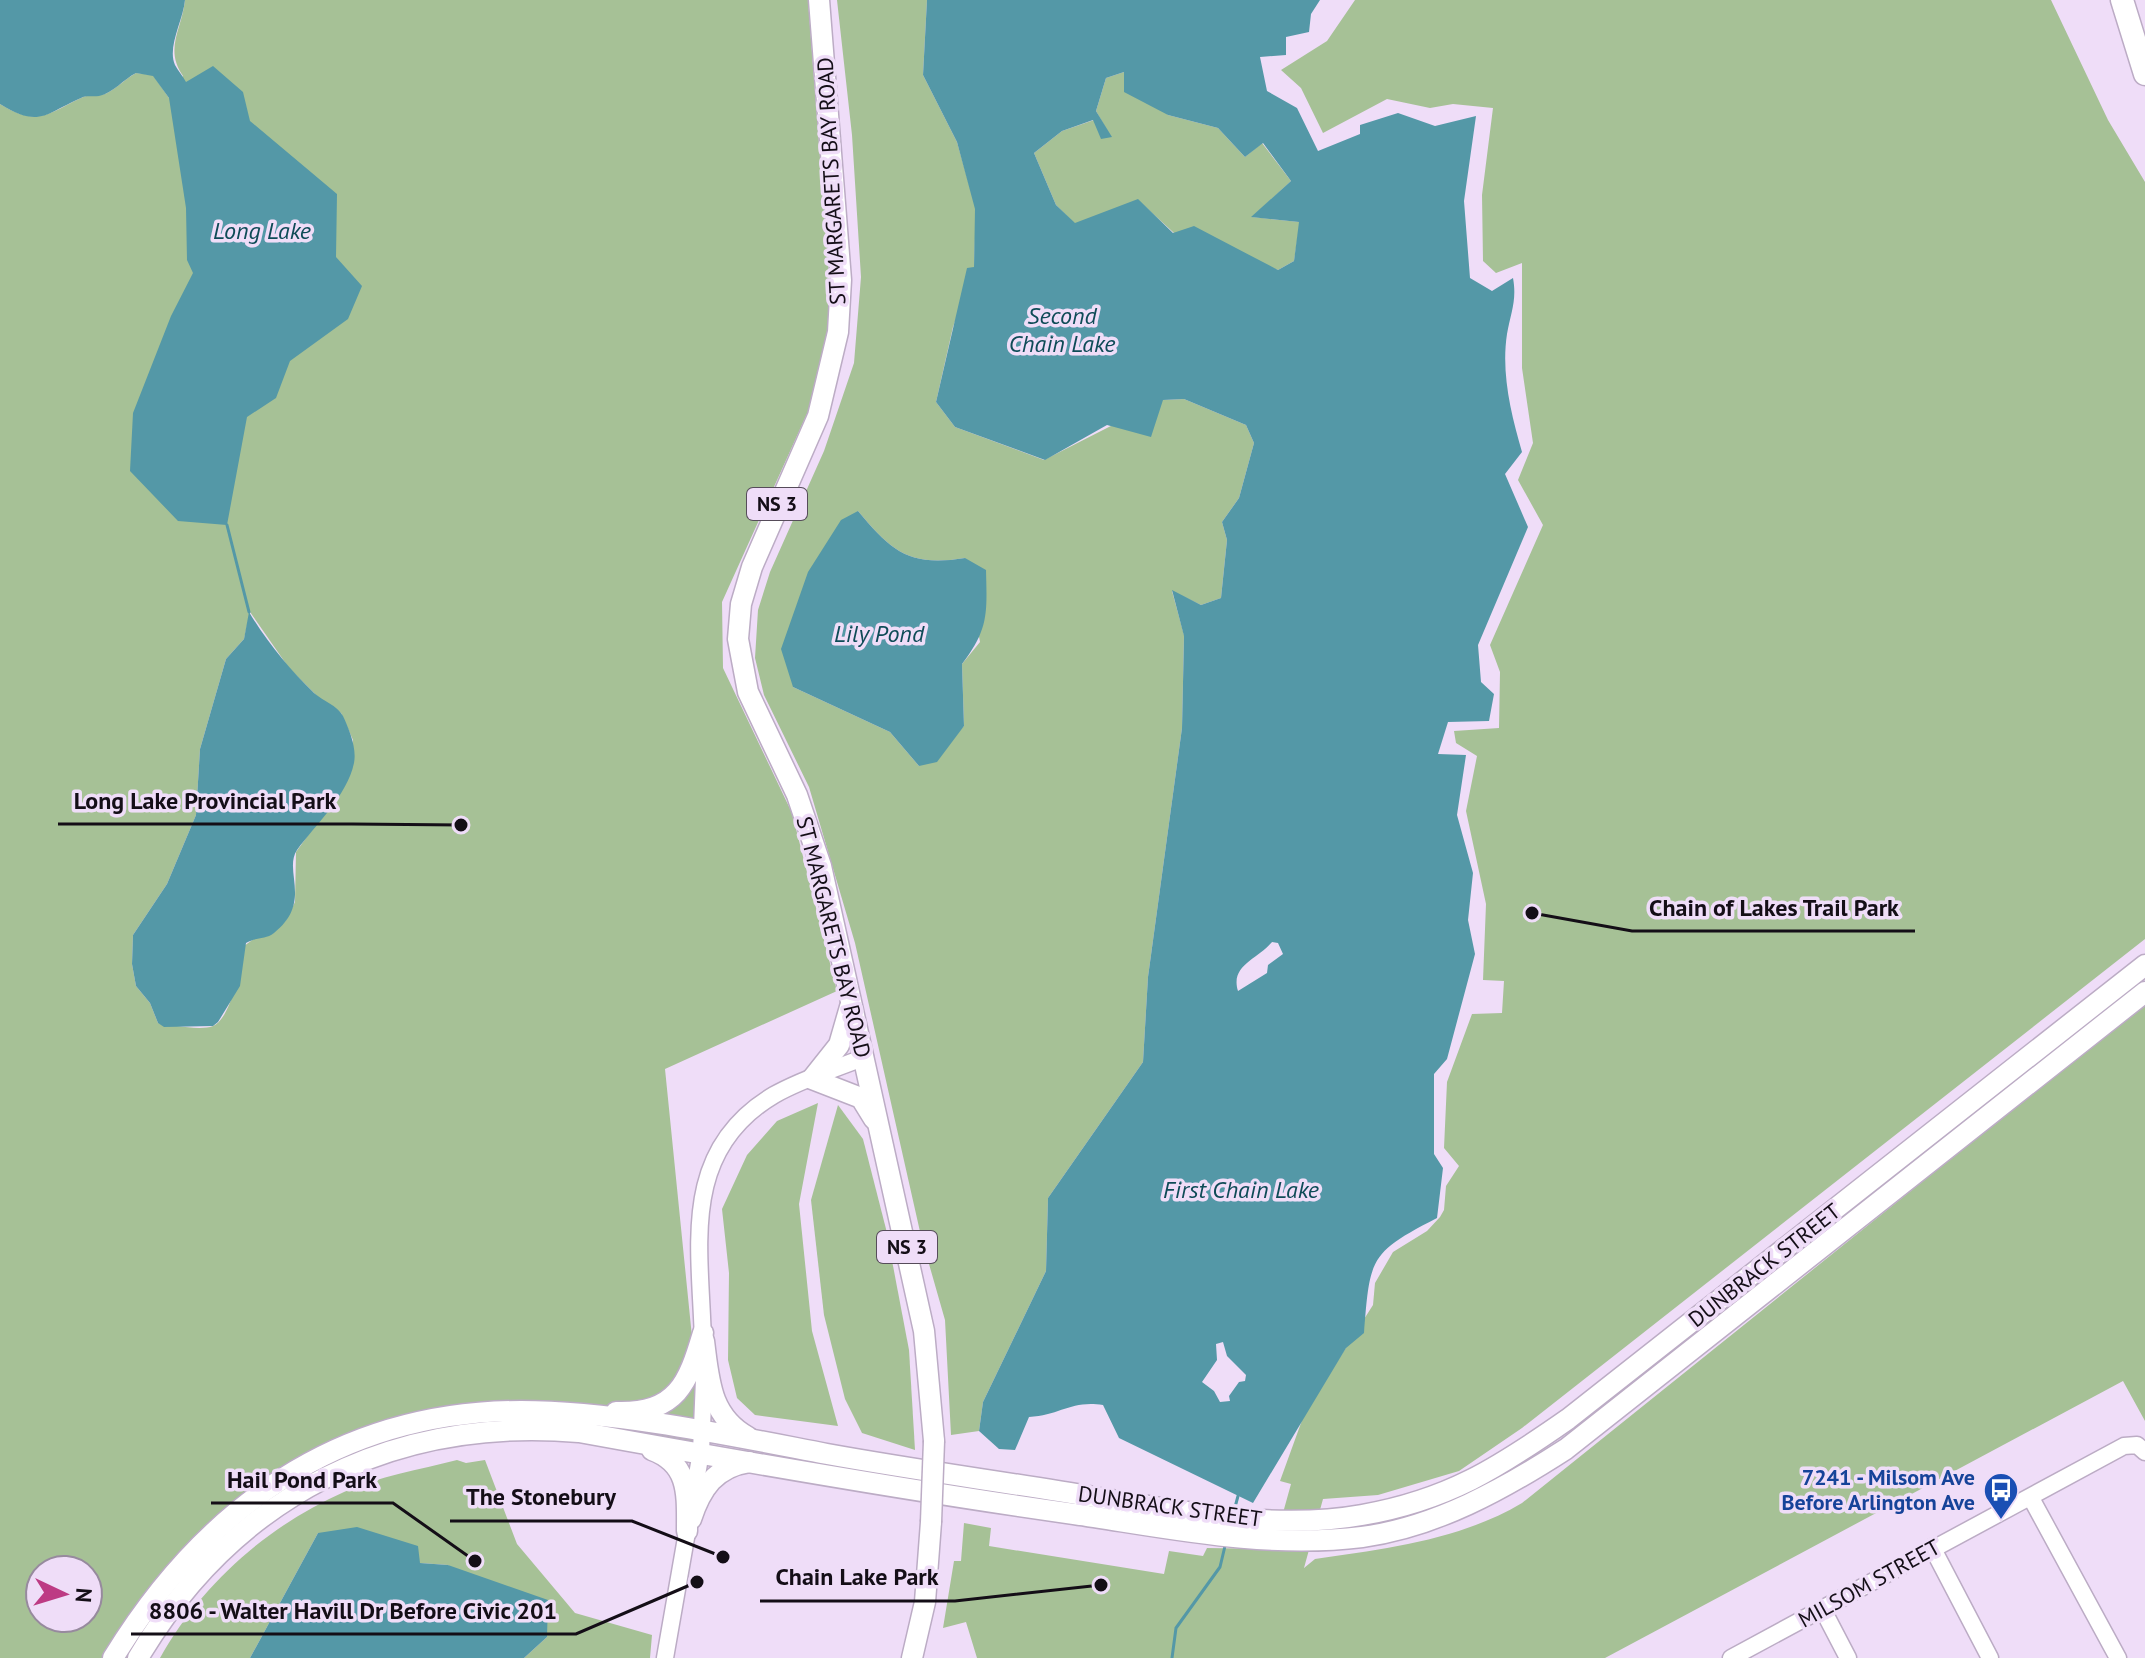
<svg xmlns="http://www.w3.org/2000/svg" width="2145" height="1658" font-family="'PT Sans',sans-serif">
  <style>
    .green { fill: #a6c196; fill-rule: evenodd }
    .water { fill: #5498a7; fill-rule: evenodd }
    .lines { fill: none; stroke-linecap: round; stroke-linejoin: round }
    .stream { stroke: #5498a7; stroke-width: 3 }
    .minor-casing { stroke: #bcacc5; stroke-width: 19 }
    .major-casing { stroke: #bcacc5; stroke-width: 23 }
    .highway-casing { stroke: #bcacc5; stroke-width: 25 }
    .minor { stroke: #fff; stroke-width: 16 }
    .major { stroke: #fff; stroke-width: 20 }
    .highway { stroke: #fff; stroke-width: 22 }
    .major-bridge-casing { stroke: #bcacc5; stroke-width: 23; stroke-linecap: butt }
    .major-bridge { stroke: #fff; stroke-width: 20 }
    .labels { text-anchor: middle; stroke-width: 7; stroke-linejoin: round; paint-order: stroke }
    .shield { fill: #efddf8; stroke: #564c5a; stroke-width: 2 }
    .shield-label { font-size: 20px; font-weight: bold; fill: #140e17 }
    .street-label { font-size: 22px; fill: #140e17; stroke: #efddf8 }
    .transit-label { font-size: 22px; font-weight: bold; fill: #164399; stroke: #efddf8; text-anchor: end }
    .water-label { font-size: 24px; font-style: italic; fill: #0e4b57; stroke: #efddf8 }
    .leader { fill: none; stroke: #140e17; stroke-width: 3 }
    .callout-dot { fill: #140e17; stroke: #efddf8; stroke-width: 3 }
    .callout-label { font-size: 24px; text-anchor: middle; font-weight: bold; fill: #140e17; stroke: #efddf8; stroke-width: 7; stroke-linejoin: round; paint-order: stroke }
  </style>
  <rect width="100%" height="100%" fill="#efddf8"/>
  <g class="green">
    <path d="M185 0H808L832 314 815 396 722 602 723 668 792 813 837 991 665 1069 703 1446 521 1426 329 1470 236 1523 162 1598 127 1658H0V104C37 127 47 114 81 98 88 94 97 97 105 94 116 89 125 79 136 73L153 75 169 98 183 76C164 49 182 29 185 0ZM250 612 289 668 318 697 341 713 353 740 344 785 296 852 295 902 286 920 272 934 255 938 244 946C241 963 232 1018 213 1026 201 1031 171 1025 158 1023L150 1003 136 986 132 964 133 935 167 884 196 815 200 749 226 659 244 639ZM40 1570H88V1618H40Z"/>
    <path d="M837 0H927L923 75 957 142 976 209 974 267 953 327 936 402 955 427 1044 460 1162 400 1184 399 1246 425 1254 443 1239 498 1222 522 1227 540 1221 598 1201 605 1172 591 1184 635 1182 728 1148 977 1143 1062 1048 1198 1046 1271 983 1402 979 1431 951 1435 945 1320 921 1236 855 943 809 787 764 695 755 658 758 610 770 572 824 451 854 363 861 277 852 135ZM858 511C892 552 910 567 965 558L980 642 962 664 964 726 919 766 890 732 793 687Z"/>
    <path d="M1355 0H2051L2108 120 2145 182V939L1522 1428 1459 1471 1378 1495 1323 1499 1304 1568 1315 1559C1385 1549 1460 1540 1522 1503L2145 1003V1421L2123 1381 1605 1658H977L966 1622 943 1628 954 1561H961L964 1523 991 1528 989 1546 1164 1574 1169 1551 1203 1556 1207 1548 1273 1549 1291 1484 1280 1481 1305 1412 1373 1305 1375 1283 1393 1252 1427 1231 1440 1217 1444 1210 1446 1186 1459 1166 1444 1148 1447 1082 1472 1014 1502 1013 1504 981 1483 980 1486 904 1466 811 1477 756 1456 743 1454 731 1499 728 1500 672 1490 645 1543 525 1518 480 1533 443 1522 368V263L1496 273 1483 261 1482 195 1493 108 1453 104 1430 108 1387 99 1323 133 1301 88 1281 70 1327 41Z"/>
    <path d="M1124 72 1168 115 1218 128 1245 157 1262 143 1291 181 1252 217 1300 222 1294 261 1278 270 1174 233 1138 200 1075 224 1056 205 1034 153 1062 131 1094 120 1111 137 1096 111 1106 78Z"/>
    <path d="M818 1103 799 1204 812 1331 838 1426 755 1415 737 1398 728 1360 729 1273 722 1209 747 1155 777 1121Z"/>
    <path d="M838 1105 863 1139 886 1229 909 1350 915 1450 862 1433 845 1399 824 1315 811 1200Z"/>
    <path d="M457 1460 466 1463 485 1460 517 1544 575 1613 652 1635 650 1658H524L547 1637 448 1565 420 1563 318 1533 250 1658H160C201 1585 267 1526 344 1492 379 1476 419 1470 457 1460Z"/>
  </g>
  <g class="water">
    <path d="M0 0H185C183 21 167 47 175 65 178 71 183 76 186 82L213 66 243 92 250 121 337 194 336 257 362 286 348 319 290 361 276 398 247 417 227 525 178 521 130 471 133 413 171 316 193 273 187 260 186 208 169 98 153 76 136 73C124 79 113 93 99 96 93 97 86 95 81 98 46 113 40 129 0 104Z"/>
    <path d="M927 0H1320L1311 14 1309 32 1286 37V55L1260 57 1267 91 1297 108 1318 151 1360 134V125L1398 113 1435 126 1476 116 1464 201 1470 278 1492 291 1513 278C1517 300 1511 312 1507 334 1501 373 1511 414 1522 452L1505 474 1528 527 1478 645 1481 682 1494 694 1489 721 1448 722 1438 754 1466 755 1457 815 1473 873 1468 920 1475 954 1447 1059 1434 1074V1154L1443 1168 1437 1218C1369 1253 1370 1258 1364 1333L1346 1348 1253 1503 1119 1438 1103 1405C1071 1400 1061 1415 1029 1417L1015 1450 999 1449 979 1431 983 1402 1046 1271 1048 1198 1143 1062 1148 977 1182 728 1184 636 1172 590 1201 605 1221 598 1227 540 1222 522 1239 498 1254 443 1246 425 1184 399 1163 400 1151 437 1107 425 1045 460 955 427 936 402 967 268 974 267 975 209 957 142 923 75ZM1124 72V92L1168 115 1218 128 1245 157 1263 143 1291 181 1251 217 1299 222 1294 261 1278 270 1194 226 1173 233 1138 199 1075 223 1056 205 1034 153 1062 131 1093 120 1101 139 1112 137 1096 111 1106 78ZM1272 942 1278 943 1283 954 1268 965 1267 973 1238 991C1230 965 1257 960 1272 942ZM1223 1342 1227 1356 1246 1375 1245 1381 1239 1382 1229 1396 1230 1401 1220 1402 1214 1391 1202 1382 1217 1360 1216 1344Z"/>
    <path d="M858 511C892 552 910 567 965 558L986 570C987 613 989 629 962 664L964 726 937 762 919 766 890 732 793 687 781 649 808 572 841 520Z"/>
    <path d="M249 612C267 642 289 669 314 693 323 701 337 705 343 716 349 729 357 748 354 763 347 796 316 824 297 850 283 871 313 902 274 933 265 940 255 937 246 943L240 986 218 1022 213 1026 164 1027 158 1023 150 1003 136 986 132 964 133 935 167 884 196 815 200 749 226 659 244 639Z"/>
    <path d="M357 1527 418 1546 420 1563 448 1565 548 1600 547 1637 524 1658H250L318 1533Z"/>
  </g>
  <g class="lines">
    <g class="stream">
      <path d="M227 525 249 612"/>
      <path d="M1234 1511 1238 1496"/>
      <path d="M1172 1658 1176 1628 1220 1567 1225 1546"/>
    </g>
    <g class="minor-casing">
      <g id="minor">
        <path d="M703 1343C701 1249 678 1152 774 1095 802 1079 835 1069 865 1057"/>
        <path d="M2031 1498 2118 1658"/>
        <path d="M1932 1547 1990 1658"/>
        <path d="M1823 1610 1848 1658"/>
        <path d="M665 1658 701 1452 704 1379"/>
        <path d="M1731 1658 2124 1446 2137 1445 2145 1452"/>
      </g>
    </g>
    <g class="major-casing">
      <g id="major">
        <path d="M819 0 841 280 838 332 818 416 752 567 741 604 738 639 748 692 797 795 821 866 924 1331 934 1441"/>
        <path d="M850 1007 839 1045 812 1079 861 1098 874 1119"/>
        <path d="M704 1341C709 1380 710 1416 748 1437"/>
        <path d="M616 1412C677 1414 688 1383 703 1333"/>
        <path d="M652 1450C690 1464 687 1495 687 1531"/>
        <path d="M691 1519C701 1489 715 1467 749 1462"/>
        <path d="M113 1658C205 1508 339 1411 521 1411 616 1411 733 1436 827 1454 915 1470 1005 1482 1094 1497 1180 1511 1274 1531 1362 1515 1448 1500 1498 1468 1568 1419L2145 965"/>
        <path d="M138 1658C234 1496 392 1416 579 1432 744 1462 909 1491 1074 1514 1169 1528 1266 1549 1362 1537 1436 1527 1504 1489 1566 1449L2145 992"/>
        <path d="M912 1658 925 1602 931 1522"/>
      </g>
    </g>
    <g class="highway-casing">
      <path id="highway" d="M2122 0 2145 74"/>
    </g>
    <use href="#minor" class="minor"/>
    <use href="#major" class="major"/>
    <use href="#highway" class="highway"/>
    <g class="major-bridge-casing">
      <path id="major-bridge" d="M931 1522 934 1441"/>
    </g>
    <use href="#major-bridge" class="major-bridge"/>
  </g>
  <defs>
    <g id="bus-pin" transform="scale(1.8)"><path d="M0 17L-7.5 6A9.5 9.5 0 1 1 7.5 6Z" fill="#1a4fb4" stroke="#efddf8"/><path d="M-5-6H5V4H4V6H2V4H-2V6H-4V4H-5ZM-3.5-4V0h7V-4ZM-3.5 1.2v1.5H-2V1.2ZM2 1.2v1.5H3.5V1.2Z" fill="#fff"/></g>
  </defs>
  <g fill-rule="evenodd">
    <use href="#bus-pin" x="2001" y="1490"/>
  </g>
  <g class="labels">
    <g class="shield">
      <rect x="747" y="488" width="60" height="32" rx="6"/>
      <rect x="877" y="1231" width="60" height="32" rx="6"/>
    </g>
    <g class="shield-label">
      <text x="777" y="511">NS 3</text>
      <text x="907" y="1254">NS 3</text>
    </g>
    <g class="street-label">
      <text transform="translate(831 181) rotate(-93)" y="8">ST MARGARETS BAY ROAD</text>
      <text transform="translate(834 937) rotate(76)" y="8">ST MARGARETS BAY ROAD</text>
      <text transform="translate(1764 1265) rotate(-38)" y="8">DUNBRACK STREET</text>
      <text transform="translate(1170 1506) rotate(8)" y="8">DUNBRACK STREET</text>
      <text transform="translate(1869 1583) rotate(-29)" y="8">MILSOM STREET</text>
    </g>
    <g class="transit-label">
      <text x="1975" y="1485">7241 - Milsom Ave<tspan x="1975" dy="25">Before Arlington Ave</tspan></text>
    </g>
    <g class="water-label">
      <text x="262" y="239">Long Lake</text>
      <text x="1062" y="324">Second<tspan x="1062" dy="28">Chain Lake</tspan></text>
      <text x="879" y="642">Lily Pond</text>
      <text x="1241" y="1198">First Chain Lake</text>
    </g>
  </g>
  <path class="leader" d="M461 825L352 824H58M1532 913L1632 931H1915M475 1561L393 1503H211M723 1557L632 1521H450M1101 1585L955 1601H760M697 1582L576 1634H131"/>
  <g class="callout-dot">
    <circle cx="461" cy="825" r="8"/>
    <circle cx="1532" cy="913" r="8"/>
    <circle cx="475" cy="1561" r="8"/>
    <circle cx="723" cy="1557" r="8"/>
    <circle cx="1101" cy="1585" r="8"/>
    <circle cx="697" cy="1582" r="8"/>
  </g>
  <g class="callout-label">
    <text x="205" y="809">Long Lake Provincial Park</text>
    <text x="1774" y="916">Chain of Lakes Trail Park</text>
    <text x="302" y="1488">Hail Pond Park</text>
    <text x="541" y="1505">The Stonebury</text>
    <text x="857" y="1585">Chain Lake Park</text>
    <text x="353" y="1619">8806 - Walter Havill Dr Before Civic 201</text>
  </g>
  <g transform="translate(64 1594) rotate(94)"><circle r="38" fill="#efddf8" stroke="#978a9e" stroke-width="2"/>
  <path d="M0-6L14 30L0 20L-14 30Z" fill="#bd3b84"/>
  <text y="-12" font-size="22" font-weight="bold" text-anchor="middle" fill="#140e17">N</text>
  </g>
</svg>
